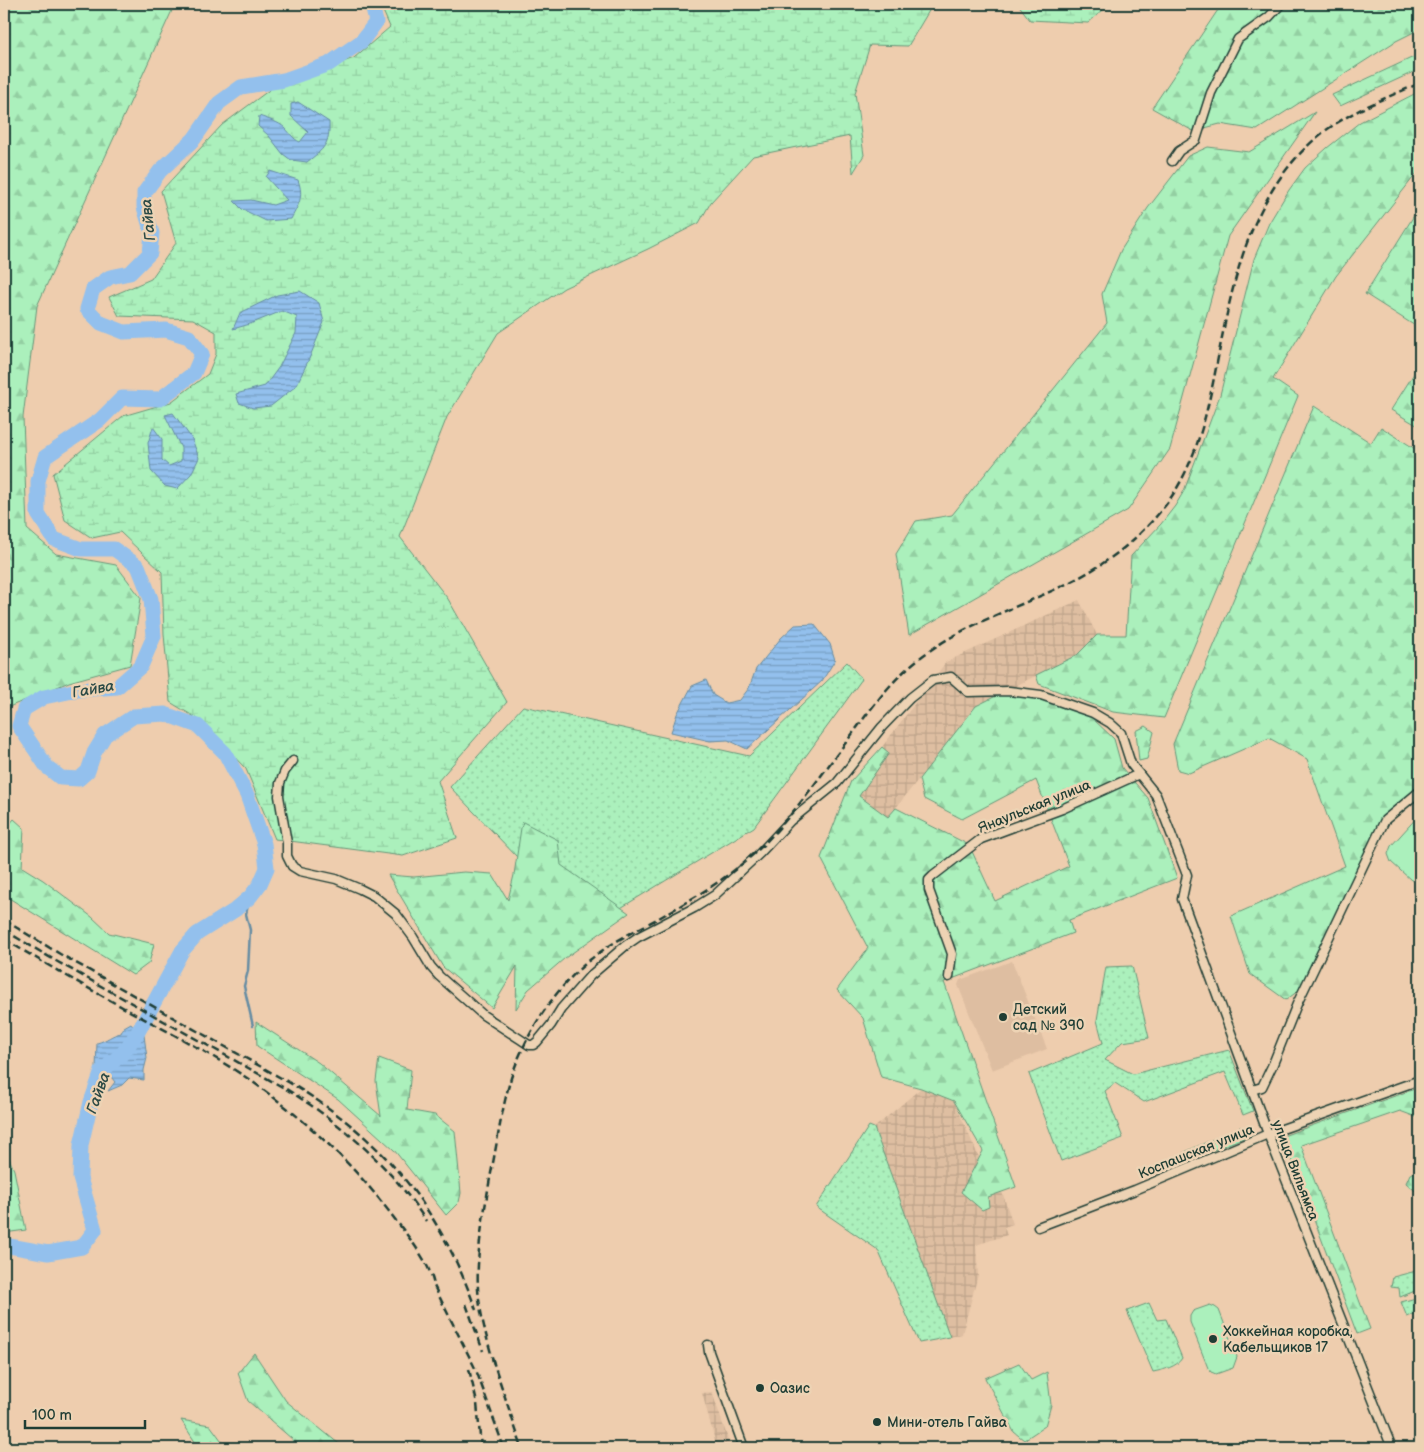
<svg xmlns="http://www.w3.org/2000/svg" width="1424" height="1452" font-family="'Balsamiq Sans',sans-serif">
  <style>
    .built { fill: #debea1 }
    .industrial { fill: url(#industrial-grid) }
    .green { fill: url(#green-dots); stroke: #659678 }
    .forest { fill: url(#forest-firs); stroke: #659678 }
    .wetland { fill: url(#wetland-marsh); stroke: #659678 }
    .pitch { fill: #abf0bc; stroke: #659678 }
    .water { fill: url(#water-rules); stroke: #658ca3 }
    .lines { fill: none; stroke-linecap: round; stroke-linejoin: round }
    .stream { stroke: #658ca3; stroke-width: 2.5 }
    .river { stroke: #93c0ed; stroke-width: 15 }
    .street-casing { stroke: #1f3d34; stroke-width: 11 }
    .street { stroke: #edd3b4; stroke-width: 8 }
    .rail { stroke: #1f3d34; stroke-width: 2.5; stroke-dasharray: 8 4; stroke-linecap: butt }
    .poi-dot { fill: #1f3d34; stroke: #edd3b4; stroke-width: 2 }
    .labels { text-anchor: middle; stroke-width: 5; stroke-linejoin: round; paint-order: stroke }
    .street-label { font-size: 14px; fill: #1f3d34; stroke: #edd3b4 }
    .poi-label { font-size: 14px; fill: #1f3d34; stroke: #edd3b4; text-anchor: start }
    .water-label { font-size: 15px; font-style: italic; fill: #2b4a46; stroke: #edd3b4 }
  </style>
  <defs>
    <pattern id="industrial-grid" width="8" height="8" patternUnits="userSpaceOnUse" patternTransform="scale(1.25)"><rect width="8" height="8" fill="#debea1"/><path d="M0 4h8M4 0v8" fill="none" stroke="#bea48b"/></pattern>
    <pattern id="green-dots" width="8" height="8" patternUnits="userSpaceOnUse" patternTransform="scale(1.25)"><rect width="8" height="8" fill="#abf0bc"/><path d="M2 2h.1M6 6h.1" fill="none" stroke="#93cfa2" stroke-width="1.8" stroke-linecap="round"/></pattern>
    <pattern id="forest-firs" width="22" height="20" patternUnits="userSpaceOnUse" patternTransform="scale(1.25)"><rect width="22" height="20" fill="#abf0bc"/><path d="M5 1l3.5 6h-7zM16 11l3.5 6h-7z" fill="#93cfa2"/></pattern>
    <pattern id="wetland-marsh" width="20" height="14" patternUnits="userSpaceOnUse" patternTransform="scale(1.25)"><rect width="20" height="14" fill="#abf0bc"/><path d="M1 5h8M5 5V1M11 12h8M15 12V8" fill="none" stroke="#93cfa2"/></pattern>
    <pattern id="water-rules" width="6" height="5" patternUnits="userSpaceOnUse" patternTransform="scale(1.25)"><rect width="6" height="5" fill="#93c0ed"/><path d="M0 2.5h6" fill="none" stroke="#779dc1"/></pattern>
  </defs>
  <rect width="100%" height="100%" fill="#eecdae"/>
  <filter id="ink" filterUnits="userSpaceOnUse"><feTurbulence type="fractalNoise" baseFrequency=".02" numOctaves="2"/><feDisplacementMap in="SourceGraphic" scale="10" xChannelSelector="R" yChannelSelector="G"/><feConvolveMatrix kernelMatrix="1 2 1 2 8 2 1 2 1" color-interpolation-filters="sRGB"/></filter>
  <g filter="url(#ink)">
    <path class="built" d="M1012 961 1047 1049 992 1070 958 985 960 980Z"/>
    <g class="industrial">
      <path d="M1079 600 1097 635 1077 655 976 706 888 818 859 796 888 753 882 747 946 662Z"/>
      <path d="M921 1088 954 1101 982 1164 1002 1192 1013 1224 1004 1227 1007 1235 976 1245 978 1275 962 1334 950 1337 874 1128Z"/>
      <path d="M712 1392 731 1448H717L702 1393Z"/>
    </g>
    <g class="green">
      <path d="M847 662 862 679 754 827 586 929 450 787 523 706 749 756Z"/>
      <path d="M1132 966 1149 1038 1122 1042 1105 1060 1133 1074 1229 1050 1253 1111 1243 1115 1225 1072 1144 1102 1115 1083 1105 1091 1123 1138 1061 1161 1029 1074 1103 1043 1097 1020 1106 967Z"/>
      <path d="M869 1126 874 1128 950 1337 919 1343 878 1250 816 1207Z"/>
      <path d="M1240 1127 1253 1134 1186 1161 1183 1153Z"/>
      <path d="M1420 1270V1289L1400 1297 1399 1288 1391 1287 1393 1277Z"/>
      <path d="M1420 1297V1312L1407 1317 1401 1302Z"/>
      <path d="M1149 1303 1157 1320 1166 1319 1182 1358C1177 1367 1163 1370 1153 1372L1127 1311Z"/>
    </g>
    <g class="forest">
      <path d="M4 4H175L37 306 23 417 27 529 56 554 116 565 141 598 130 665 69 682 11 706 4 714Z"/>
      <path d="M1222 4H1420V29L1396 41 1257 130 1220 124 1193 131 1152 108Z"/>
      <path d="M1420 54V69L1340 106 1332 95Z"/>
      <path d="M1420 91V169L1336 276 1273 379 1298 396 1164 718 1113 712 1039 684 1036 675 1077 655 1097 635H1126L1131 556 1161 524 1175 506 1184 491 1220 395 1254 259 1269 223 1289 190 1305 168 1327 148 1360 122Z"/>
      <path d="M1315 112 1228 236 1170 449 1128 510 909 635 896 554 916 521 952 515 1107 323 1102 294 1121 250 1148 208 1188 156 1208 147 1249 152Z"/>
      <path d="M1420 206V329L1365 294Z"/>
      <path d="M1420 364V427L1391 410Z"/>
      <path d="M1314 406 1371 443 1381 427 1420 452V785L1383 816 1302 988 1286 1000 1250 974 1231 916 1345 866 1307 759 1269 738 1189 773 1178 770 1173 744Z"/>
      <path d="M1000 694 1038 698 1091 717 1114 739 1122 768 1148 798 1177 878 1069 920 1073 933 944 982 1016 1187 988 1197 989 1207 982 1210 961 1192 983 1151 954 1101 921 1088 881 1077 863 1018 837 990 868 948 821 858 851 781 882 747 889 753 859 796 888 817 896 808 969 845 995 901 1069 866 1036 780 962 819 924 799 919 779 976 706Z"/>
      <path d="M1146 726 1154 732 1147 759 1139 761 1136 731Z"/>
      <path d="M14 819 24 828 22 867 43 880 92 917 109 933 154 944 149 963 133 975 4 895V831Z"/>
      <path d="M523 822 558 840 561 865 629 913 565 958 528 990 516 1009 517 966 492 1008 443 967 388 875 414 877 464 872 492 874 508 900 514 875 521 828Z"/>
      <path d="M256 1022 319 1063 381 1116 376 1081 379 1058 411 1070 407 1110 435 1115 455 1131 461 1193 459 1202 446 1215 394 1150 338 1099 257 1046Z"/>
      <path d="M1420 1087V1110L1416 1117 1400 1111 1301 1145 1370 1329 1357 1334 1283 1136Z"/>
      <path d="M4 1147 14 1170 26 1230 4 1233Z"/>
      <path d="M1420 1170V1195L1406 1183 1410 1174Z"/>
      <path d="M254 1353 286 1401 344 1448H294L292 1439 248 1401 238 1373Z"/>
      <path d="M1019 1363 1031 1380 1047 1372 1051 1405 1045 1426 1024 1440 1014 1432 985 1378Z"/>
      <path d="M181 1420 210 1425 227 1448H199Z"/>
    </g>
    <g class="wetland">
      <path d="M380 4H933L908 46 870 45 855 93 864 155 853 173 850 136 753 156 711 202 699 223 648 249 564 288 498 333 447 417 400 537 448 599 507 702 438 781 457 838 403 856 275 839 246 769 198 719 170 702 164 634 162 572 120 532 92 538 65 520 53 474 123 416 171 402 208 374 216 354V332L193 319 119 316 109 297 151 279 176 243 161 191 222 125 272 88 354 58 390 27Z"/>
      <path d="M1018 4H1110L1088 23 1030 20Z"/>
    </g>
    <g class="pitch">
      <path d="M1420 814V881L1419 882 1411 880 1391 862 1388 854 1391 846Z"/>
      <path d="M1210 1305 1215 1307 1219 1310 1237 1357 1233 1368 1216 1374 1211 1372 1208 1368 1190 1322V1316L1193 1311Z"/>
    </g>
    <g class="water">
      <path d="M298 102 329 122C330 144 324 149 307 162L291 160 283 154 269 136 258 126 259 116C267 119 279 122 285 128 291 134 293 139 300 142L308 132 291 116V104Z"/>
      <path d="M270 171 298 180C304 197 299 204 291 219L266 221 242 209 234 201 251 200 273 205 287 200 266 177Z"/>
      <path d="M300 291 319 303 324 322 309 359 296 386 271 406 253 408 239 403 236 394 265 386 279 367 296 333 297 317 282 311 250 324 233 329 240 313 277 295Z"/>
      <path d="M173 413 192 439 199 458 191 474 177 489 165 486 151 471 148 443 153 427 162 439V460L169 466 181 461V448L165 415Z"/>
      <path d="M814 624 830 644 835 660 822 681 747 749 728 740 710 741 671 732 677 714 692 686 706 680 713 695 726 703 740 700 749 688 756 669 781 638 795 625Z"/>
      <path d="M131 1023 138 1032 144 1035 147 1058 144 1070V1080L129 1078 122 1085 108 1091 115 1082 108 1073 96 1068 97 1043C108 1040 111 1035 121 1033L124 1027Z"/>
    </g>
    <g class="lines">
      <path class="stream" d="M250 897 246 914 250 930 248 971 244 986 253 1026"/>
      <path class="river" d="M4 1245 48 1253 82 1247 95 1230 80 1178 81 1145 91 1102 102 1071 123 1053 138 1032 182 951 197 934 235 910 250 897 260 884 267 868 264 844 247 795 225 753 198 726 165 714 134 716 105 735 94 753 88 771 79 779 61 778 47 767 19 726 24 709 44 697 78 690 117 687 141 666 154 636 151 599 138 566 114 549H81L54 539 38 514V481L45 457 100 420 122 398 160 399 194 373 202 354 189 337 166 330 124 332 101 323 87 309 93 289 110 277 130 273 150 253 152 233 144 207V193L160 171 194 139 219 103 241 87 284 80 329 64 362 41 376 22 372 5 368 4"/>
      <g class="street-casing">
        <g id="street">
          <path d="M1172 161 1179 151 1196 140 1211 93 1238 39 1269 17 1281 4"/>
          <path d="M293 761 285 771 280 783 279 796 287 843V856L292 866 300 871 336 879 360 889 374 896 396 914 413 937 431 967 439 976 483 1015 520 1039 529 1045H533L537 1042 551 1025 561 1009 590 976 625 946 638 937 694 908 715 895 760 853 790 821 837 783 882 727 910 698 933 680 951 677 968 692 1009 691 1041 695 1093 713 1110 723 1121 733 1131 764 1156 795 1187 875 1182 899 1268 1134 1392 1448"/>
          <path d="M949 977 952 954 929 890V880L933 876 981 839 1062 809 1139 774"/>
          <path d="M1252 1090 1262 1087 1273 1064 1297 1004 1385 820 1420 791"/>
          <path d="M1038 1227 1135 1190 1268 1134 1420 1080"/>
          <path d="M708 1345 709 1352 744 1448"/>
        </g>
      </g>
      <use href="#street" class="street"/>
      <g class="rail">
        <path d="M4 920 60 954 290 1083C384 1139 439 1207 476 1310"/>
        <path d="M4 930 56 961 286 1089C341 1123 391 1166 426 1221"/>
        <path d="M4 939C47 965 91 990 135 1014 173 1034 211 1054 247 1078 303 1117 354 1164 394 1218 408 1236 431 1264 434 1286L476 1370 504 1448"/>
        <path d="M466 1304 483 1351"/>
        <path d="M492 1358 522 1448"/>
        <path d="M494 1364C487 1339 480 1315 478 1289 476 1251 484 1215 490 1178 497 1145 501 1111 511 1078 526 1033 554 989 591 959 611 943 634 931 657 919 694 898 731 877 762 846 796 812 824 771 853 733 875 703 897 673 928 652 977 617 1037 602 1089 572 1116 556 1140 536 1160 512 1192 474 1204 426 1214 378 1231 292 1245 201 1315 139 1345 113 1384 99 1420 83"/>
        <path d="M469 1369 477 1403 481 1448"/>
      </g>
    </g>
  </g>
  <g class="poi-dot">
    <circle cx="1003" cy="1017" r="5"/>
    <circle cx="1213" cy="1339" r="5"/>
    <circle cx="760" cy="1388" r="5"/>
    <circle cx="877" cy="1422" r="5"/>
  </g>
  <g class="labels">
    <g class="street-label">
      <text transform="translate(1034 806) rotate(-22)" y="5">Янаульская улица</text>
      <text transform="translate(1196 1151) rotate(-22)" y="5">Коспашская улица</text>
      <text transform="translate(1296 1170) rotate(69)" y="5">улица Вильямса</text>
    </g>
    <g class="poi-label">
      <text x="1013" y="1014">Детский<tspan x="1013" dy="16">сад № 390</tspan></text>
      <text x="1223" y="1336">Хоккейная коробка,<tspan x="1223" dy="16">Кабельщиков 17</tspan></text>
      <text x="770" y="1393">Оазис</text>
      <text x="887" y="1427">Мини-отель Гайва</text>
    </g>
    <g class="water-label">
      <text transform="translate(148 220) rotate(-96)" y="5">Гайва</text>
      <text transform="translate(93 689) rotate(-10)" y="5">Гайва</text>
      <text transform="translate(98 1093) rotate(-70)" y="5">Гайва</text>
    </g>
  </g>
  <rect width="1424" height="1452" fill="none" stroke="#edd3b4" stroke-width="20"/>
  <rect x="10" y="10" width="1404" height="1432" fill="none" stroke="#1f3d34" stroke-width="2" filter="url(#ink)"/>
  <path d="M25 1420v8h120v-8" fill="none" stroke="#1f3d34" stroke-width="2.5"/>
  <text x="32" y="1420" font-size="15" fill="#1f3d34" stroke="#edd3b4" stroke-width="4" paint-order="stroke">100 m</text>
</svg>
